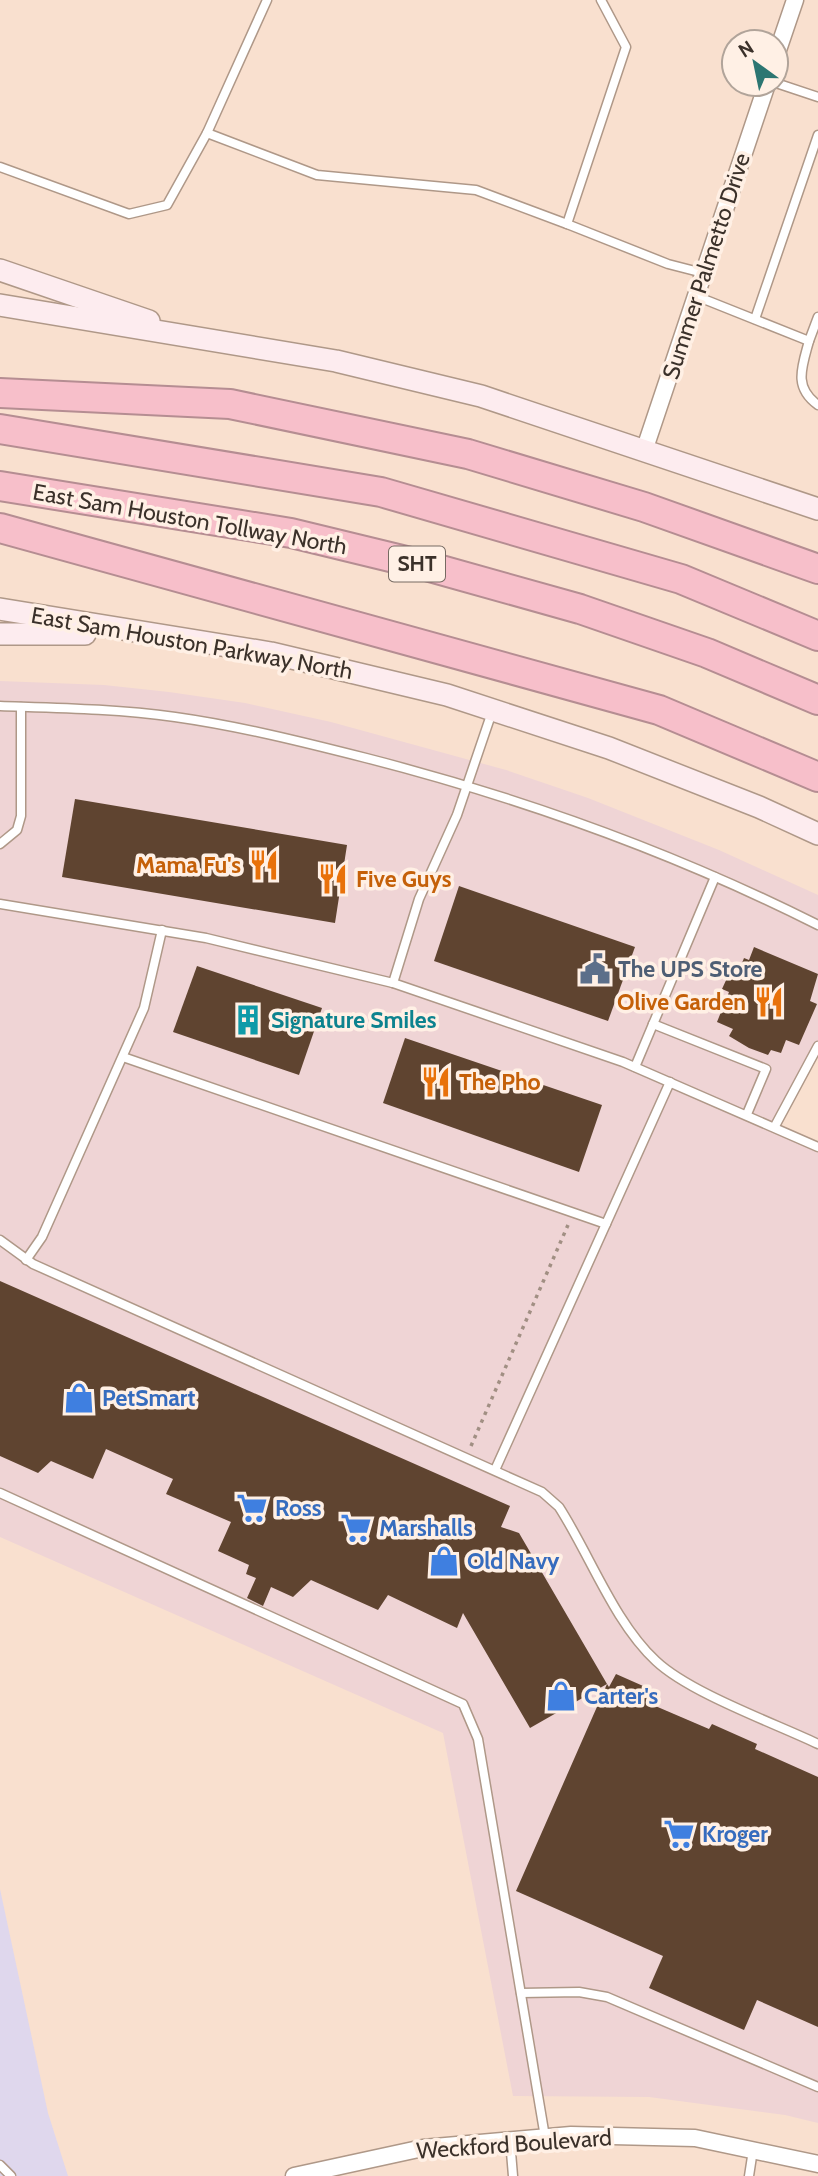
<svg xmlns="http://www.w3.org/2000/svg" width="818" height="2176" font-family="Cabin,sans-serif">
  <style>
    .commercial { fill: #efd4d5 }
    .education { fill: #dfd7ed }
    .building { fill: #5f4430 }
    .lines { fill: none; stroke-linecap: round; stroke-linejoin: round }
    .service-casing { stroke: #af9888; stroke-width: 11 }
    .minor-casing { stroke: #af9888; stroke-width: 19 }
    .secondary-casing { stroke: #af9888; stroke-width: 24 }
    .motorway-casing { stroke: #b58d92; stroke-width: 32 }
    .path { stroke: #a18f83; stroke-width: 3.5; stroke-dasharray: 3.5 5; stroke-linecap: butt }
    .service { stroke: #fff; stroke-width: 8 }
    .minor { stroke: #fff; stroke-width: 16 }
    .secondary { stroke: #fdecef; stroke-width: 21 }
    .motorway { stroke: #f7bfca; stroke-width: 28 }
    .labels { text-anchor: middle; stroke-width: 7; stroke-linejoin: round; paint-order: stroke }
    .shield { fill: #fff0e5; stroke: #766a62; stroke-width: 2 }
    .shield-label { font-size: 21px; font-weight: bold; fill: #3b312a }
    .street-label { font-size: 23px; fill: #3b312a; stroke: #fff0e5 }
    .food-label { font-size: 23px; font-weight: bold; fill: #c56008; stroke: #fff0e5; text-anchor: end }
    .service-label { font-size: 23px; font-weight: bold; fill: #4e5e75; stroke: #fff0e5; text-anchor: start }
    .culture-label { font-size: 23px; font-weight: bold; fill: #0d838f; stroke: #fff0e5; text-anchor: start }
    .shop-label { font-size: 23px; font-weight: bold; fill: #366cbe; stroke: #fff0e5; text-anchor: start }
  </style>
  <rect width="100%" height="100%" fill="#f9e0cf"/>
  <path class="commercial" d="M0 681 104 685 169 692 245 703 331 722 506 770 588 798 719 850 818 895V1046L775 1126 818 1147V2123L785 2115 649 2097 513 2096 443 1733 0 1537Z"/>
  <path class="education" d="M0 1889 48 2113 68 2176H0Z"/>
  <g class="building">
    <path d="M75 799 347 845 335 923 62 877Z"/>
    <path d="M459 886 635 947 608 1021 434 961Z"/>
    <path d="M754 947 818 974 810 1001 817 1004 799 1045 786 1040 781 1053 771 1050 768 1055 749 1048 729 1036 733 1029 717 1022 729 992 722 989 733 965 740 968 744 958 749 960Z"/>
    <path d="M197 966 322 1008 299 1075 173 1032Z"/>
    <path d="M405 1038 602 1105 579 1172 383 1103Z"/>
    <path d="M0 1281 510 1506 501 1527 519 1533 607 1684 530 1728 463 1613 457 1628 388 1595 378 1610 311 1580 293 1597 271 1587 263 1606 247 1598 256 1578 246 1574 249 1565 218 1551 231 1522 166 1494 173 1479 106 1449 93 1479 51 1461 38 1473 0 1456Z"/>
    <path d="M616 1674 659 1693 653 1705 709 1729 712 1724 757 1744 755 1749 818 1777V2027L757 2000 744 2030 649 1988 663 1956 516 1891 607 1684 609 1687Z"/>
  </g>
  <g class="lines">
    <g class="service-casing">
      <g id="service">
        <path d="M601 0 626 47 567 224 668 264 703 273"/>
        <path d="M776 83 818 97"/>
        <path d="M207 133 267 0"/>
        <path d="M0 167 129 214 167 205 207 133 317 175 476 190 567 224"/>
        <path d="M696 296 809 341C802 367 793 387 818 405"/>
        <path d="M755 319 818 135"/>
        <path d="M809 341 818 317"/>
        <path d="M0 706C58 708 117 709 175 717 239 726 303 742 366 758 522 798 675 853 818 925"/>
        <path d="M0 844 17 830 21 816V707"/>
        <path d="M0 904 206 938 393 983 623 1062 818 1147"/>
        <path d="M393 983 419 899 457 815 492 712"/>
        <path d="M653 1024 766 1069 747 1114"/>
        <path d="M123 1057 606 1224"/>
        <path d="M635 1067 715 877"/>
        <path d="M775 1126 818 1046"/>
        <path d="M0 1240 33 1264 542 1492 559 1507C590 1555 614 1622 656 1661 690 1693 774 1723 818 1744"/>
        <path d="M26 1260 42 1237 144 1008 162 930"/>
        <path d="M495 1470 670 1082"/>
        <path d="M0 1493 463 1704 478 1739 545 2137"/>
        <path d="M521 1993 579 1992 607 1997 818 2087"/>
        <path d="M510 2140 513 2176"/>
        <path d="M0 2165 11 2176"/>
        <path d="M749 2176 753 2150"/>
      </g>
    </g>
    <g class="minor-casing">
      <g id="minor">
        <path d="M776 56 795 0"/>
        <path d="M645 448 767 84"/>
        <path d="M294 2176 423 2148 571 2135 695 2138 818 2164"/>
      </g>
    </g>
    <g class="secondary-casing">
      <g id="secondary">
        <path d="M0 270 149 321"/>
        <path d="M0 305 336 361 481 396 818 509"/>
        <path d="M0 609 271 653 447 695 609 748 759 807 818 834"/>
        <path d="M0 634H85"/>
      </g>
    </g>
    <g class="motorway-casing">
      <g id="motorway">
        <path d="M0 393 230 404 468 454 644 507 818 569"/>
        <path d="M0 429 381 492 681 579 818 636"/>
        <path d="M0 486 291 533 423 565 580 609 707 653 818 700"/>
        <path d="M0 528 659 710 818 777"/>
      </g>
    </g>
    <path class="path" d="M471 1446 568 1225"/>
    <use href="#service" class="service"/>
    <use href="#minor" class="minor"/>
    <use href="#secondary" class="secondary"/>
    <use href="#motorway" class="motorway"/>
  </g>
  <defs>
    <g id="restaurant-bare" transform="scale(2.415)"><path d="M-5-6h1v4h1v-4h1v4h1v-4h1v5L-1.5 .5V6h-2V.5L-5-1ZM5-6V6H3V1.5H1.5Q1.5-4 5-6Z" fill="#e8710a" stroke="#fff0e5" stroke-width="2.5" paint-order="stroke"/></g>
    <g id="civic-bare" transform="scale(2.415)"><path d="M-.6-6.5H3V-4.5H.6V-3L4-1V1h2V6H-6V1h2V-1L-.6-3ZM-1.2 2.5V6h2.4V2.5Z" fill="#5c6f8a" stroke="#fff0e5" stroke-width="2.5" paint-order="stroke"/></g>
    <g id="building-bare" transform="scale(2.415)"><path d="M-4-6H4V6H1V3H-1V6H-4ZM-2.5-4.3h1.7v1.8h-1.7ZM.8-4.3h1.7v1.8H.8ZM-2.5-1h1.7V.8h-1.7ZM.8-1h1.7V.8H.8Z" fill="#0f9aa8" stroke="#fff0e5" stroke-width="2.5" paint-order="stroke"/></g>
    <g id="shop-bare" transform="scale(2.415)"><path d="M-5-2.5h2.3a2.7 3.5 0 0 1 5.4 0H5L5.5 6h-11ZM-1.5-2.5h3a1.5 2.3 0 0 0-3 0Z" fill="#3f7fe0" stroke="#fff0e5" stroke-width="2.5" paint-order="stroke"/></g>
    <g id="supermarket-bare" transform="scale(2.415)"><path d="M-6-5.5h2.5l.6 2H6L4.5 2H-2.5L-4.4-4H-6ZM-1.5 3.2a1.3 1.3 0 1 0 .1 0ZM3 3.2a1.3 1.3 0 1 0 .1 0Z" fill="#3f7fe0" stroke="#fff0e5" stroke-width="2.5" paint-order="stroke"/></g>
  </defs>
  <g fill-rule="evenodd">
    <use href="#restaurant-bare" x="264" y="865"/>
    <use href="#restaurant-bare" x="333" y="879"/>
    <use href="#civic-bare" x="595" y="969"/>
    <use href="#restaurant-bare" x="769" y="1002"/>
    <use href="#building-bare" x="248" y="1020"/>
    <use href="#restaurant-bare" x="436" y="1082"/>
    <use href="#shop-bare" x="79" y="1398"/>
    <use href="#supermarket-bare" x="252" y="1508"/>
    <use href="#supermarket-bare" x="356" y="1528"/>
    <use href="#shop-bare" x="444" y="1561"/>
    <use href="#shop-bare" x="561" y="1696"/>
    <use href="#supermarket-bare" x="679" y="1834"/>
  </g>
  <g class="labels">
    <rect class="shield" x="389" y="546.5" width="56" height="35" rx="5"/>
    <g class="shield-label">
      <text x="417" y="571">SHT</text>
    </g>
    <g class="street-label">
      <text transform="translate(706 266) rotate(-72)" y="8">Summer Palmetto Drive</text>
      <text transform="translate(190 519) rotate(10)" y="8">East Sam Houston Tollway North</text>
      <text transform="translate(192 643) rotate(10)" y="8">East Sam Houston Parkway North</text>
      <text transform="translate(514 2144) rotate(-4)" y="8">Weckford Boulevard</text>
    </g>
    <g class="food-label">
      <text x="241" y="873">Mama Fu's</text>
      <text x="356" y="887" text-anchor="start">Five Guys</text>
      <text x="746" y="1010">Olive Garden</text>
      <text x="459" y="1090" text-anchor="start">The Pho</text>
    </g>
    <g class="service-label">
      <text x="618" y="977">The UPS Store</text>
    </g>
    <g class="culture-label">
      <text x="271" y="1028">Signature Smiles</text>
    </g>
    <g class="shop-label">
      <text x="102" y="1406">PetSmart</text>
      <text x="275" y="1516">Ross</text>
      <text x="379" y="1536">Marshalls</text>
      <text x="467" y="1569">Old Navy</text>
      <text x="584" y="1704">Carter's</text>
      <text x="702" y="1842">Kroger</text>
    </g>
  </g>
  <g transform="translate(755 63) rotate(327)"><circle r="33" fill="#fff0e5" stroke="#b1a49a" stroke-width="2"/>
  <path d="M0-5L12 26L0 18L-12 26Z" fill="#2c7672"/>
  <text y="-10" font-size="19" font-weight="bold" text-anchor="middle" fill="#3b312a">N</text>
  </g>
</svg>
